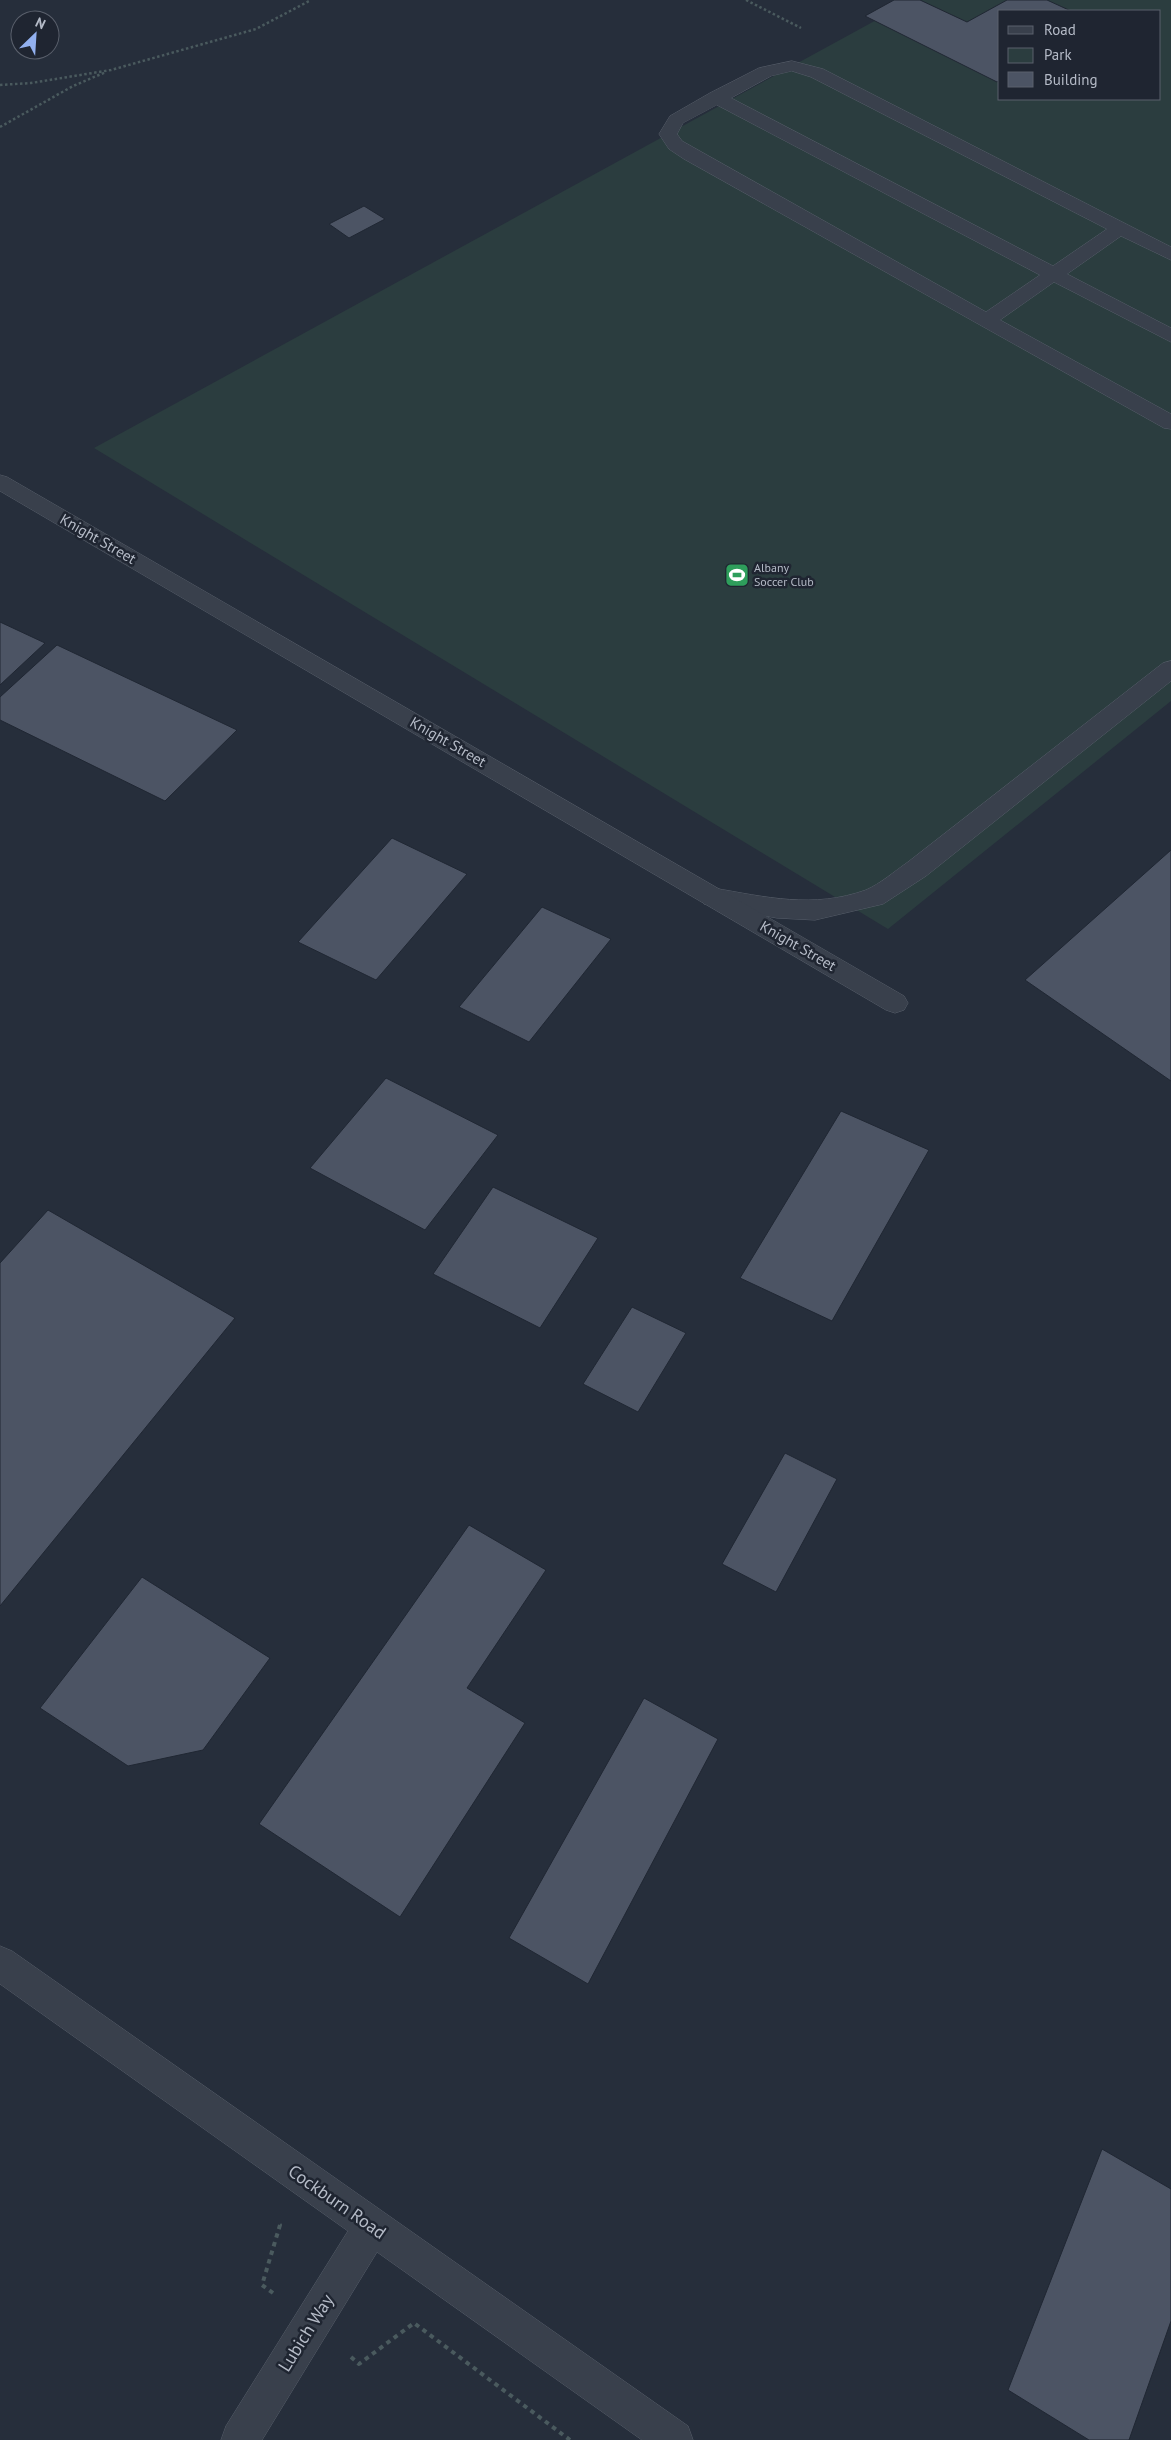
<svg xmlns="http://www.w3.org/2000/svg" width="1171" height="2440" font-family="'PT Sans',sans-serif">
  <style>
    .green { fill: #2b3d3f; fill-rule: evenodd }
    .building { fill: #4c5464; stroke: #202733 }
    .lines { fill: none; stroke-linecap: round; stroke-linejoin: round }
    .service-casing { stroke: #575e6a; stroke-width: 1 }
    .minor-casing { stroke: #575e6a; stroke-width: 1 }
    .path-far1 { stroke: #4a5a5e; stroke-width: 2.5; stroke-dasharray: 2.5 2.5; stroke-linecap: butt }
    .path { stroke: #4a5a5e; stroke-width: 4; stroke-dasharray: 4.5 4.5; stroke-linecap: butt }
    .service { fill: #39404c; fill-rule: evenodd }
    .minor { fill: #39404c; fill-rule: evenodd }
    .labels { text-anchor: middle; stroke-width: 5; stroke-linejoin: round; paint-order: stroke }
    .far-poi-label { font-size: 12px; fill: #b5bbc7; stroke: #1f2531; text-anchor: start }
    .street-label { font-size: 15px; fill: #b5bbc7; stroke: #1f2531 }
    .near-street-label { font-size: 18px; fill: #b5bbc7; stroke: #1f2531 }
  </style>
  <rect width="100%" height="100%" fill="#262e3b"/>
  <path class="green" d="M913 0H1171V701L888 929 94 448ZM1000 11H1160V99H1000Z"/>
  <g class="building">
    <path d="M894 0H920L967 22 1007 0H1047L1071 11H1000V80L997 82 865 16Z"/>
    <path d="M364 206 385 219 349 238 329 224Z"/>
    <path d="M0 622 45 643 0 685Z"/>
    <path d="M57 645 237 730 165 801 0 720V697Z"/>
    <path d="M392 838 467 874 376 980 298 942Z"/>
    <path d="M1171 850V1081L1025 980Z"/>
    <path d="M542 907 611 939 529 1042 459 1007Z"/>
    <path d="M386 1078 498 1135 425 1230 310 1168Z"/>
    <path d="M841 1111 929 1150 832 1321 740 1278Z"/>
    <path d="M493 1187 598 1238 540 1328 433 1274Z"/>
    <path d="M48 1210 235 1318 0 1606V1263Z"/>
    <path d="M632 1307 686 1333 638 1412 583 1384Z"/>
    <path d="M785 1453 837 1479 776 1592 722 1564Z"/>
    <path d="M469 1525 546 1570 467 1688 525 1723 400 1917 259 1824Z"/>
    <path d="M142 1577 270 1658 203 1750 128 1766 40 1708Z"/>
    <path d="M644 1698 718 1739 588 1984 509 1938Z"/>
    <path d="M1102 2149 1171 2189V2321L1129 2440H1089L1008 2390Z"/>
  </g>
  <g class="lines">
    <g class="service-casing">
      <g id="service">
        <path d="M792 61 823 69 1171 247V260L1121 236 1067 274 1171 328V342L1054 282 1000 320 1171 414V429L1164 428 684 159 669 149 659 134 670 116 710 93 759 68ZM792 71 811 77 1107 229 1053 266 731 98 771 76ZM717 105 1040 275 986 312 682 141 677 134 683 123Z"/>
        <path d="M1171 661V681L926 876 883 904 815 920 777 918 713 906 704 904 701 897 704 890 713 888C766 897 813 909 866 890 880 884 895 871 908 862L1163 663Z"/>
      </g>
    </g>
    <g class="minor-casing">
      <g id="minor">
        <path d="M0 475 7 477 904 996 908 1003 904 1010 895 1013 886 1010 0 491Z"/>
        <path d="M0 1946 12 1951 688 2426 693 2440H642L377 2252 262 2440H221L226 2426 348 2231 0 1984Z"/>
      </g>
    </g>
    <g class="path-far1">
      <path d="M746 0 801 28"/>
      <path d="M0 85 31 83 111 70 256 29 311 0"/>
      <path d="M0 127 73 86 106 72"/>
    </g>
    <g class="path">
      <path d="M273 2293 262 2285 280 2225 277 2223"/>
      <path d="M351 2357 359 2364 414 2323 570 2440"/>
    </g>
    <use href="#service" class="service"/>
    <use href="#minor" class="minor"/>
  </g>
  <defs>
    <g id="stadium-square" transform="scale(1.25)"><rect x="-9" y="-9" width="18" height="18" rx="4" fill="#2e9e5b" stroke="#1f2531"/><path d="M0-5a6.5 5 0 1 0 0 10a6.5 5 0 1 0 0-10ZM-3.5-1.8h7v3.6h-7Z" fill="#fff"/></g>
  </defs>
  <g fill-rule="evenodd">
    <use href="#stadium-square" x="737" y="575"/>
  </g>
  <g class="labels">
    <g class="far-poi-label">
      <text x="754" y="572">Albany<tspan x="754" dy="14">Soccer Club</tspan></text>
    </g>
    <g class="street-label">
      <text transform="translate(98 539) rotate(30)" y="5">Knight Street</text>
      <text transform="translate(448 742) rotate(30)" y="5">Knight Street</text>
      <text transform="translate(798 946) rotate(30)" y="5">Knight Street</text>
    </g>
    <g class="near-street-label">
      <text transform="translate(337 2202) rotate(35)" y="6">Cockburn Road</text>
      <text transform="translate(306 2333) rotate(-58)" y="6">Lubich Way</text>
    </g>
  </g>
  <rect x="998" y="10" width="162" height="90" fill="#1f2531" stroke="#5b616d"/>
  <rect x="1008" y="26" width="25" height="8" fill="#39404c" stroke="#5b616d"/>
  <text x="1044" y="35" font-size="15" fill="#b5bbc7">Road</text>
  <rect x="1008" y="48" width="25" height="15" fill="#2b3d3f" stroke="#5b616d"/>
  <text x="1044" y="60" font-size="15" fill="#b5bbc7">Park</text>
  <rect x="1008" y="72" width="25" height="15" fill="#4c5464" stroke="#5b616d"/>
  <text x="1044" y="85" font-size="15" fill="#b5bbc7">Building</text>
  <g transform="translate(35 35) rotate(25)"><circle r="24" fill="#1f2531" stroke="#5b616d"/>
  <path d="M0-4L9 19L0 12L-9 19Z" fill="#92b0ef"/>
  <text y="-8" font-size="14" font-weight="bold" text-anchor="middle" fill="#b5bbc7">N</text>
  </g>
</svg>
